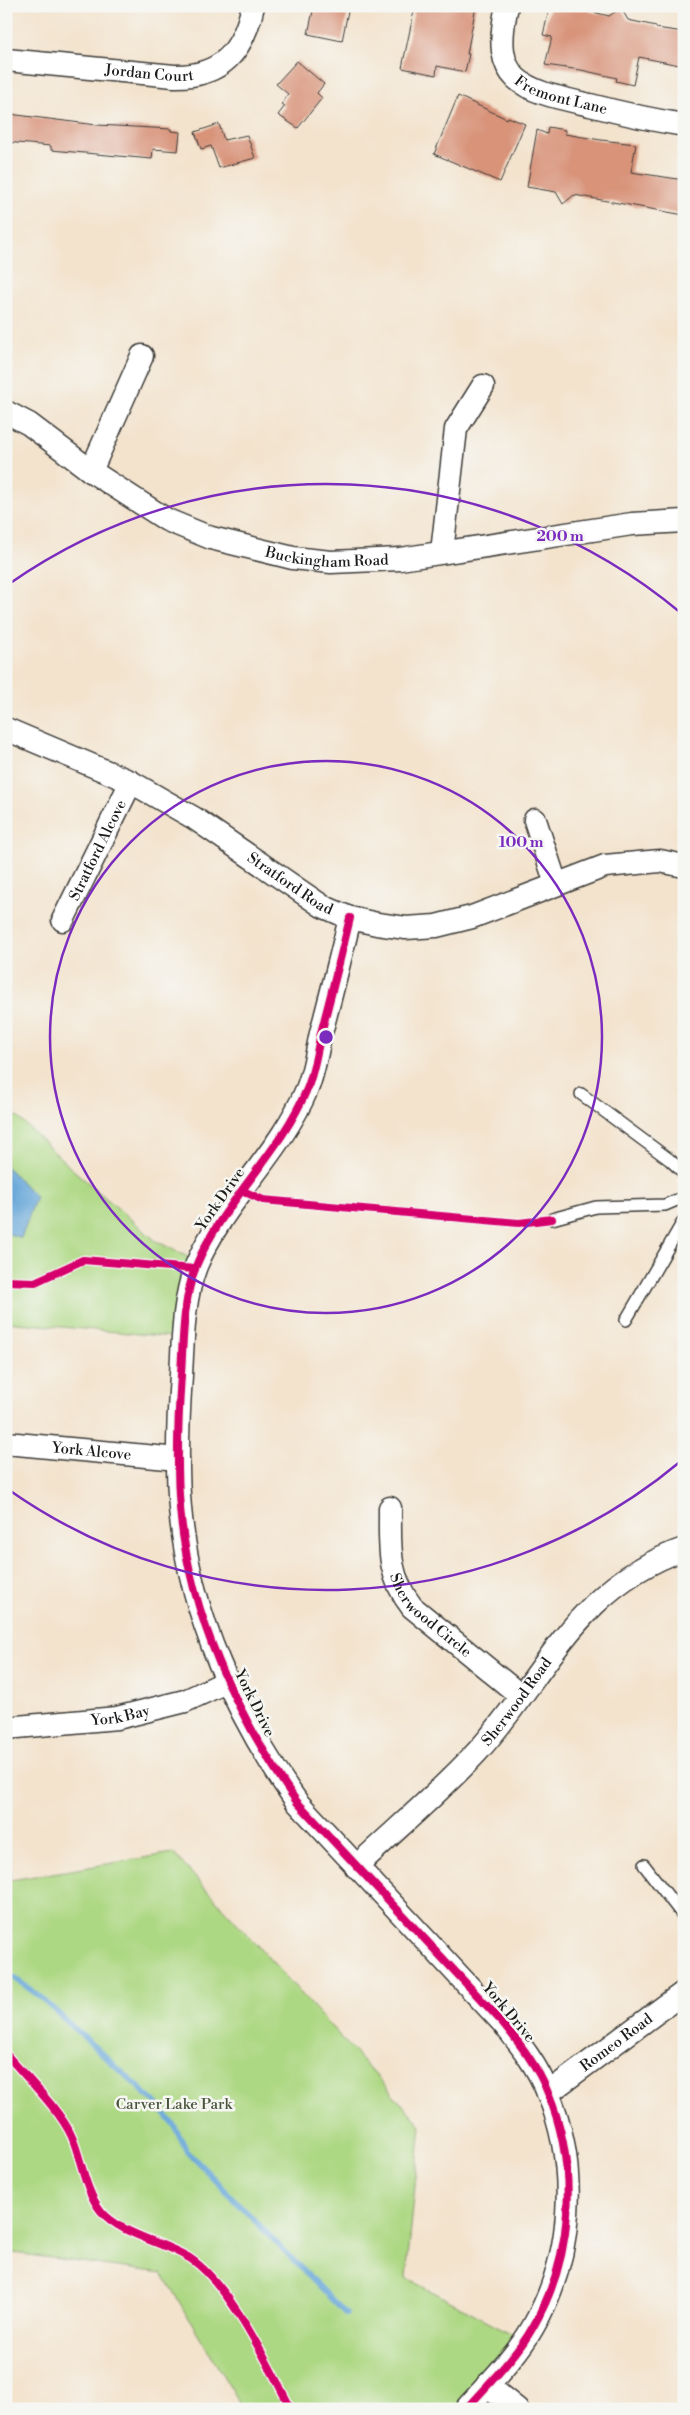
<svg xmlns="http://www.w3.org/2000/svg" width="690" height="2415" font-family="'Libre Bodoni',serif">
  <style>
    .green { fill: #add883; stroke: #647a50 }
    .water { fill: #65a6d8; stroke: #40617a }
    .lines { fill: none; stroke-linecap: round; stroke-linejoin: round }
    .stream { stroke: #65a6d8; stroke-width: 5.5 }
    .building { fill: #d89379 }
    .lane-casing { stroke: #3c3a37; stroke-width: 14 }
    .street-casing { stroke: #3c3a37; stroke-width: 25 }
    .lane { stroke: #fff; stroke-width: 11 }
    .street { stroke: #fff; stroke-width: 22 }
    .cycleway-casing { stroke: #f6f6f2; stroke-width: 11 }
    .cycleway { stroke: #d6006c; stroke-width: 8 }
    .ring { fill: none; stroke: #7b2cbf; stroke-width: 2.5 }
    .labels { text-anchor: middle; stroke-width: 5; stroke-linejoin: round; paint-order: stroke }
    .street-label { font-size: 15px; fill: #1c1c1c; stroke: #f6f6f2 }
    .park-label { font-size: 15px; fill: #48543b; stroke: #f6f6f2 }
    .centre { fill: #7b2cbf; stroke: #f6f6f2; stroke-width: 2.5 }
    .ring-label { font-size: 15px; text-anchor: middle; font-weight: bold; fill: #7b2cbf; stroke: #f6f6f2; stroke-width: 5; stroke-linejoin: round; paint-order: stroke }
  </style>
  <rect width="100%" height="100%" fill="#f6f6f2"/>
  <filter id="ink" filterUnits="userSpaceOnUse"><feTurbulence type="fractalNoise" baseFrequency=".02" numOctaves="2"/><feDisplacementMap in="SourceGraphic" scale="10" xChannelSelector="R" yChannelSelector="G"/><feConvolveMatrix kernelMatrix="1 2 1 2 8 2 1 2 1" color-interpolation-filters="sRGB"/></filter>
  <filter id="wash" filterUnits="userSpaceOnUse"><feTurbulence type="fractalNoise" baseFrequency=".0096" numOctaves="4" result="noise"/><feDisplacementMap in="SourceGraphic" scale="20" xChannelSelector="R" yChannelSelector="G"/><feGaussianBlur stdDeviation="1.12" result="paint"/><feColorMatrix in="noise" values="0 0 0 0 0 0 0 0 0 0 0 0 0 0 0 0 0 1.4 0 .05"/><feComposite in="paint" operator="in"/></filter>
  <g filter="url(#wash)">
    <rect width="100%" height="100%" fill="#f3e3cd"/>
    <g class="green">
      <path d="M6 1106 72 1169 156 1241 198 1262 183 1338 6 1322Z"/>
      <path d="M6 1823 11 1880 173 1853 421 2125 406 2278 524 2340 466 2409H243L162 2273 6 2252Z"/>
    </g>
    <path class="water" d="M6 1166 36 1197 21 1238 6 1233Z"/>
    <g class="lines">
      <path class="stream" d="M6 1972 38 1995 158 2105 174 2125 186 2150 346 2314"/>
    </g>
    <g id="blocks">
      <g class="building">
        <path d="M314 6H349L342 41 308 34Z"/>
        <path d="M415 6H476L467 54H469L465 72 437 66 436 75 402 68Z"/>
        <path d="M550 6H590L589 11 609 16 621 8 628 20 656 26V28L684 32V66L639 57 633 85 616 81 617 78 581 70 545 65 552 37 543 35Z"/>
        <path d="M297 61 324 84 317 93 322 98 298 128 278 115 285 106 282 104 288 94 276 84Z"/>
        <path d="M458 96 507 119 508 117 525 124 500 182 434 154Z"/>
        <path d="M9 114 97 125 171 129V131L180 132 178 151 153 149 152 159 51 150V146L6 142V115Z"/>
        <path d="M219 124 224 140 247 135 255 158 219 168 211 146 201 149 195 132Z"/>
        <path d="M548 127 565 130V134L601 140 636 144 631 172 684 180V215L574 195 563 204 556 192 527 187 537 130 547 134Z"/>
      </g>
    </g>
  </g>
  <g filter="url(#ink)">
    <use href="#blocks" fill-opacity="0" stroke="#3c3a37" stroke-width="1"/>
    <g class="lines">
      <g class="lane-casing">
        <g id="lane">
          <path d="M581 1094 670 1160 684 1173"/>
          <path d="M552 1219 596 1207 665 1205 684 1197"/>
          <path d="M626 1320 684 1220"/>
          <path d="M644 1865 684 1917"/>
        </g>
      </g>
      <g class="street-casing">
        <g id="street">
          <path id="s1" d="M507 6C489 85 525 90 590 105 621 113 652 120 684 125"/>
          <path id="s2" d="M6 60 174 76C222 77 243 51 253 6"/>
          <path id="s3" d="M6 412 29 424 91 471 167 520 211 538 293 558 331 562 400 559 632 524 684 521"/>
          <path d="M91 471 142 356"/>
          <path d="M442 552 456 429 483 386"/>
          <path id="s4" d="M6 729 131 782 194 818 322 906 350 918 377 924 406 928 436 926 472 917 605 866 660 861 684 866"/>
          <path d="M535 820 556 884"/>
          <path d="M350 918C341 956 331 995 321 1033 317 1051 314 1072 307 1089 280 1154 223 1201 196 1266 183 1299 183 1340 181 1375 178 1419 176 1464 180 1508 189 1614 237 1717 297 1802L503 2023C520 2044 538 2067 548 2093 579 2168 573 2258 533 2327 516 2357 489 2383 466 2409"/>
          <path id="s5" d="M63 920 131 782"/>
          <path id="s6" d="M6 1443 178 1459"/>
          <path id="s7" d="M390 1508C390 1547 387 1575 412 1607L521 1696"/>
          <path id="s8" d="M6 1728 117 1718 185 1701 228 1681"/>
          <path id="s9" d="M356 1867C396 1829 439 1793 477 1752 547 1675 575 1587 684 1549"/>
          <path id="s10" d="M548 2093 684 1992"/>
          <path d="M487 2385 517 2409"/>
        </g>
      </g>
      <use href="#lane" class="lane"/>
      <use href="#street" class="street"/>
      <g class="cycleway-casing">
        <g id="cycleway">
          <path d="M350 918C341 956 331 995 321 1033 317 1051 314 1072 307 1089 280 1154 223 1201 196 1266 183 1299 183 1340 181 1375 178 1419 176 1464 180 1508 189 1614 237 1717 297 1802L503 2023C520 2044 538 2067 548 2093 579 2168 573 2258 533 2327 516 2357 489 2383 466 2409"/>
          <path d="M243 1191 263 1200 519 1223 552 1219"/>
          <path d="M6 1281 35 1282 83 1260 195 1269"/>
          <path d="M6 2054C26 2077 61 2111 72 2137 82 2161 85 2191 101 2211 121 2235 165 2242 191 2259 230 2285 269 2366 291 2409"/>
        </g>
      </g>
      <use href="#cycleway" class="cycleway"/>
    </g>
  </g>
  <g class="ring">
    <circle cx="326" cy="1037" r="276"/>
    <path d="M681 1461A553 553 0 0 1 9 1490M9 584A553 553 0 0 1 681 613"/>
  </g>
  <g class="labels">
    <g class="street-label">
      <text dy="5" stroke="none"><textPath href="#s2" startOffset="144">Jordan Court</textPath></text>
      <text dy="5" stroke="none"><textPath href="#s1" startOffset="125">Fremont Lane</textPath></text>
      <text dy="5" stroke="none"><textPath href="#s3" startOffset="360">Buckingham Road</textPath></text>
      <text dy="5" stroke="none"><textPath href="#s5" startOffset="78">Stratford Alcove</textPath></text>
      <text dy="5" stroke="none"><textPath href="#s4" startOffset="325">Stratford Road</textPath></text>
      <text transform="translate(220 1199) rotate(-55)" y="5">York Drive</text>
      <text dy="5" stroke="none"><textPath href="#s6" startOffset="86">York Alcove</textPath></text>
      <text dy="5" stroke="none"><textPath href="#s7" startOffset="122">Sherwood Circle</textPath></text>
      <text dy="5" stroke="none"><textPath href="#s9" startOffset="231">Sherwood Road</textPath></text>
      <text transform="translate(255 1703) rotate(64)" y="5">York Drive</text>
      <text dy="5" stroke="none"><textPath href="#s8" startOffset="115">York Bay</textPath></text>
      <text transform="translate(509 2012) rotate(50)" y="5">York Drive</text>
      <text dy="5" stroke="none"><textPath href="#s10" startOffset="85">Romeo Road</textPath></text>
    </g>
    <g class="park-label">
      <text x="174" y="2109">Carver Lake Park</text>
    </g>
  </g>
  <circle cx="326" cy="1037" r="8" class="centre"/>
  <g class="ring-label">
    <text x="560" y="541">200 m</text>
    <text x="521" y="847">100 m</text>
  </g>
  <rect width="690" height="2415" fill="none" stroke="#f6f6f2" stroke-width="25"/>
</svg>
